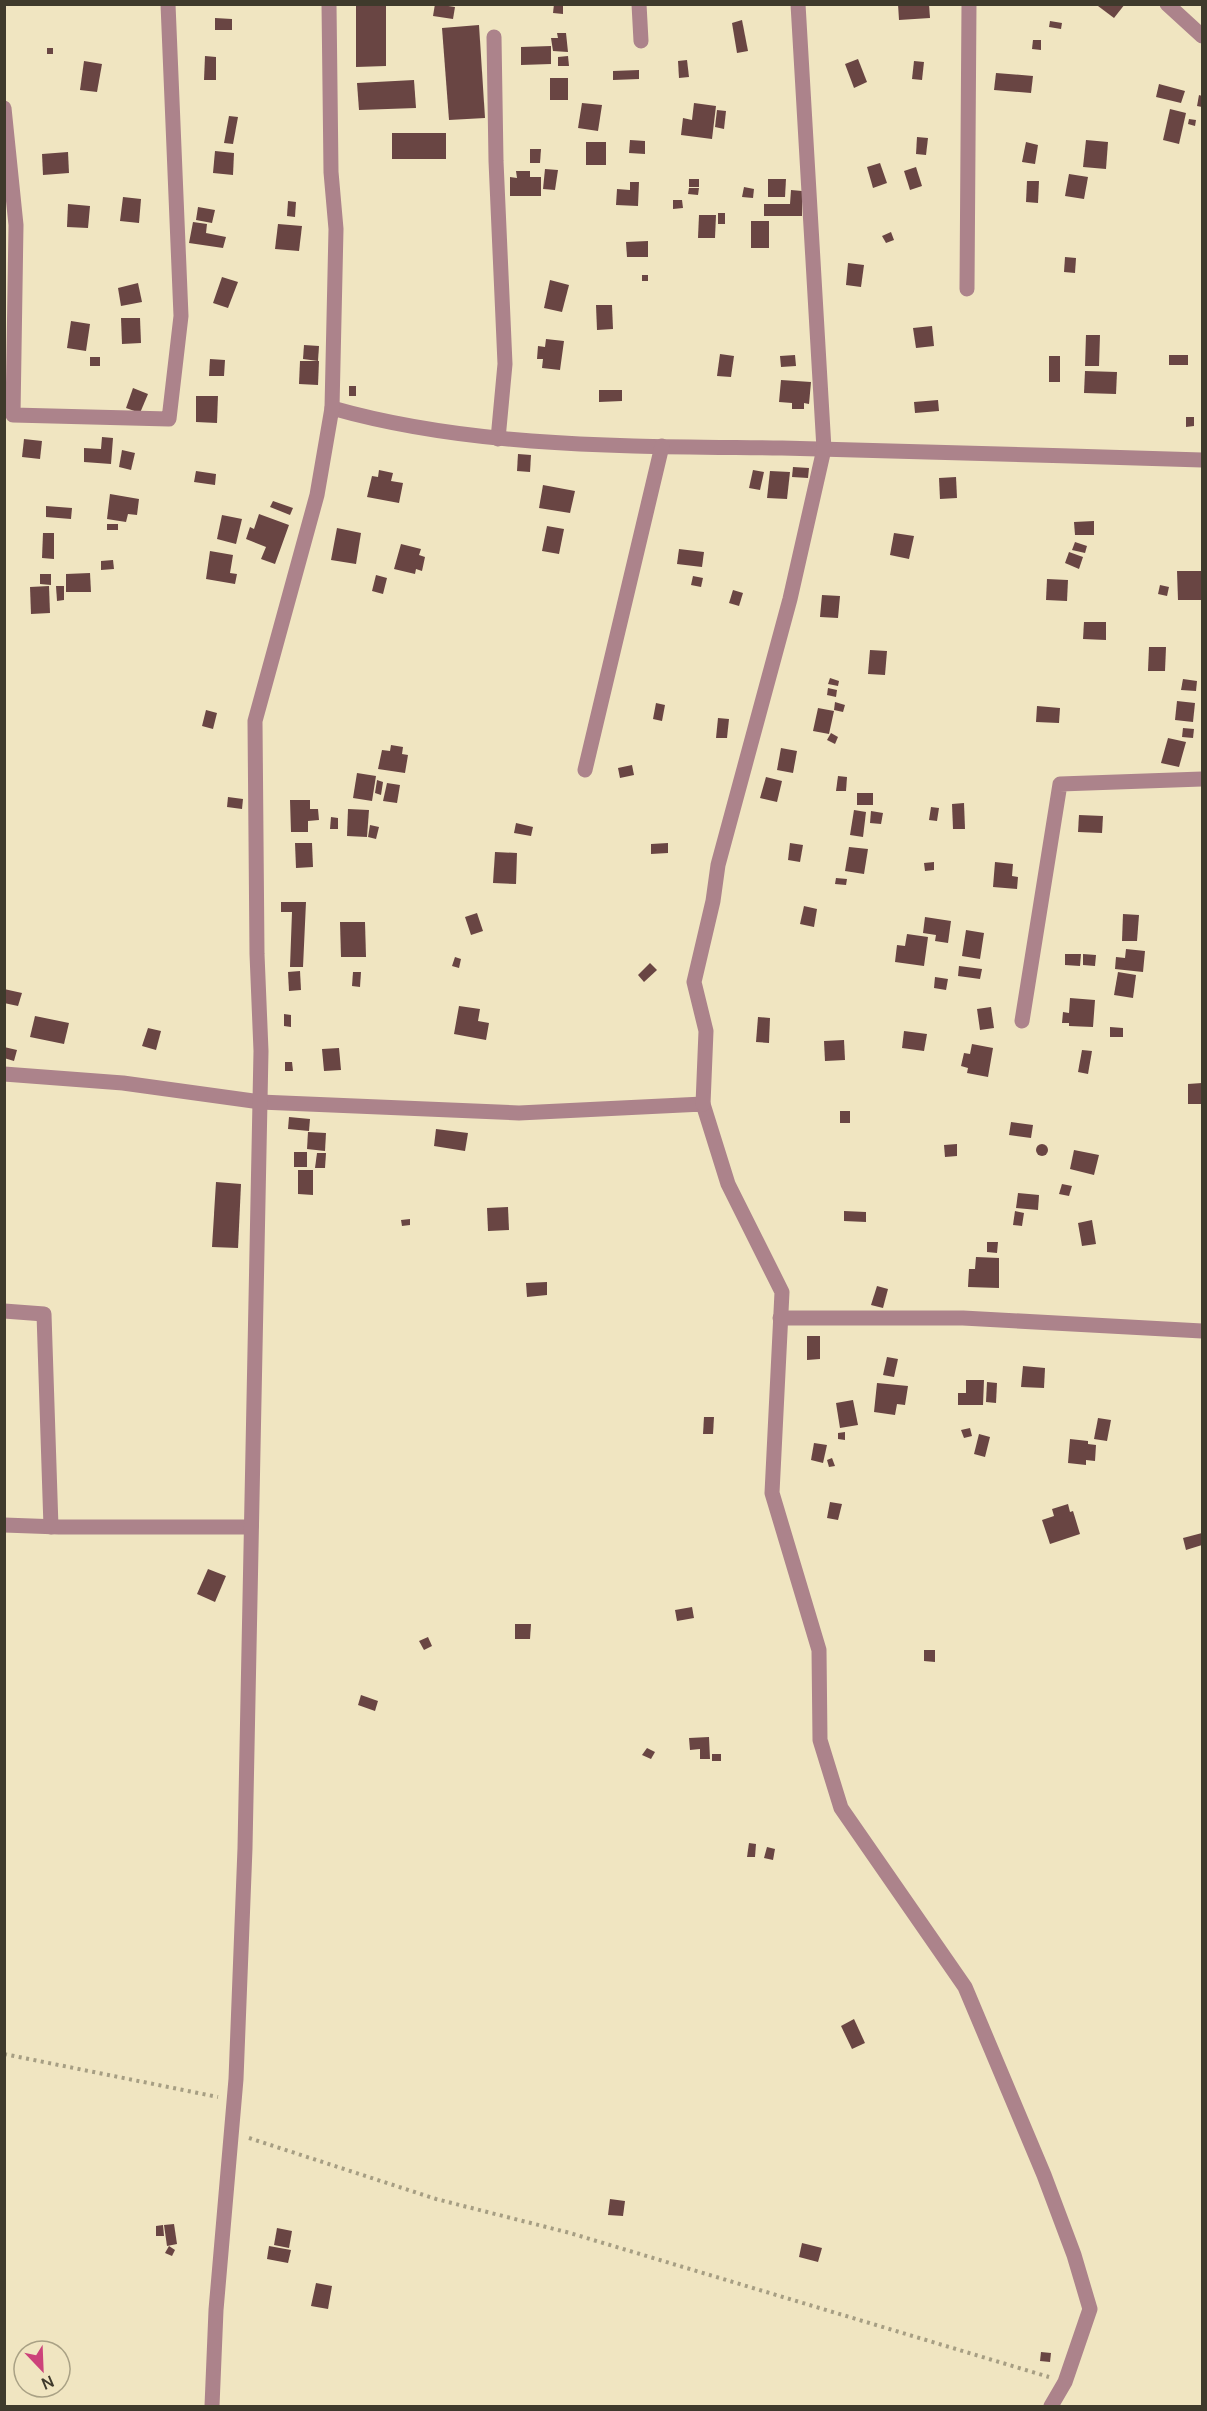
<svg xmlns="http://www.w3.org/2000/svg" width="1207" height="2411" font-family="Manrope,sans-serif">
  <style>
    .building { fill: #694543 }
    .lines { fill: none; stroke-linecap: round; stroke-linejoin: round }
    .path { stroke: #a69e83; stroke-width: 4; stroke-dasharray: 3 4.5; stroke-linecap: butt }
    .minor { stroke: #ac838b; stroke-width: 15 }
  </style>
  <rect width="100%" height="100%" fill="#f0e5c1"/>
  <g class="building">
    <path d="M356 4H386V66L356 67Z"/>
    <path d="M435 4 455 7 453 19 433 16Z"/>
    <path d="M554 4 563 5V14L553 13Z"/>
    <path d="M898 4H929L930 18 899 20Z"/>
    <path d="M1100 4H1125L1114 18 1098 6Z"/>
    <path d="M215 18 232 19V30H215Z"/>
    <path d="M742 20 748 51 737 53 732 23Z"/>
    <path d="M1050 21 1062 23 1061 29 1049 27Z"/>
    <path d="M479 25 485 118 449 120 442 28Z"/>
    <path d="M557 33H566L568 52 553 51 551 38H558Z"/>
    <path d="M1033 40H1041V50L1032 49Z"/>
    <path d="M551 46V64L521 65V47Z"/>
    <rect x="47" y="48" width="6" height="6"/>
    <path d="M205 56 216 57V80H204Z"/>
    <path d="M568 56 569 66H558V57Z"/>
    <path d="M858 59 867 82 854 88 845 64Z"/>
    <path d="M687 60 689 77 679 78 678 61Z"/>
    <path d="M84 61 102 64 97 92 80 90Z"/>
    <path d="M914 61 924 62 922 80 912 79Z"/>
    <path d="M639 70V79L613 80V71Z"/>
    <path d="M996 73 1033 76 1031 93 994 90Z"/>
    <rect x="550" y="78" width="18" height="22"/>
    <path d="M414 80 416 108 359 110 357 83Z"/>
    <path d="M1159 84 1185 91 1181 103 1156 97Z"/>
    <path d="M1199 95 1202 96V107L1197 106Z"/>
    <path d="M582 103 602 105 598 131 578 128Z"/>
    <path d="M694 103 716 106 712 139 681 135 683 118 692 120Z"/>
    <path d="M1170 109 1186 113 1179 144 1163 140Z"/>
    <path d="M717 110 726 111 724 129 715 127Z"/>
    <path d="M229 116 238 117 233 144 224 143Z"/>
    <path d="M1189 119 1196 120 1195 126 1188 124Z"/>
    <rect x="392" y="133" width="54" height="26"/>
    <path d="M917 137 928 138 926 155 916 154Z"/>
    <path d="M630 140 645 141V154L629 153Z"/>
    <path d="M1086 140 1108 142 1106 169 1083 167Z"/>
    <rect x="586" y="142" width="20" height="23"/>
    <path d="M1026 142 1038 145 1035 164 1022 162Z"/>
    <path d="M530 149H541L540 163H530Z"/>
    <path d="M215 151 234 153 233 175 213 173Z"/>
    <path d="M68 152 69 173 43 175 42 154Z"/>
    <path d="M880 163 887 183 873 188 867 167Z"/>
    <path d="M916 167 922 186 910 190 904 171Z"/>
    <path d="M545 169 558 170 555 190 543 189Z"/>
    <path d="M516 171H530V177H541V196H510V177L517 178Z"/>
    <path d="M1069 174 1088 177 1084 199 1065 196Z"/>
    <rect x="689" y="179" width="10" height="8"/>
    <path d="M768 179H786L785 197H768Z"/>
    <path d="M1027 181H1039L1038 203 1026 202Z"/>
    <path d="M630 182H639L638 206 616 205 617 189 630 190Z"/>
    <path d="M744 187 754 189 753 198 742 197Z"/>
    <path d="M689 188H699L698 195 688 194Z"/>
    <path d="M791 190 802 191V216H764V204H790Z"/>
    <path d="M123 197 141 199 139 223 120 221Z"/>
    <path d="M673 200H682L683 208 673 209Z"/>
    <path d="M288 201 296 202 295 217 287 216Z"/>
    <path d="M68 204 90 206 88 228 67 227Z"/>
    <path d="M198 207 215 210 212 223 196 220Z"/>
    <rect x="718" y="213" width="7" height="11"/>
    <path d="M699 215H716L715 238H698Z"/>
    <rect x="751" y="221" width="18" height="27"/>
    <path d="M193 222 207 224 206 233 226 237 223 248 189 243Z"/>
    <path d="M278 224 302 226 299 251 275 249Z"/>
    <path d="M891 232 894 240 886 243 882 236Z"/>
    <path d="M648 241V257H627L626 242Z"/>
    <path d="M1065 257 1076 258 1075 273 1064 272Z"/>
    <path d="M848 263 864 265 861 287 846 285Z"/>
    <rect x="642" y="275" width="6" height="6"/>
    <path d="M222 277 238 282 228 308 213 303Z"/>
    <path d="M550 280 569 285 562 312 544 308Z"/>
    <path d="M138 283 142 302 121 306 118 288Z"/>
    <path d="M596 305H612L613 329 597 330Z"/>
    <path d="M121 318H140L141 343 122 344Z"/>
    <path d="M71 321 90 324 86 351 67 348Z"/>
    <path d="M932 326 934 346 916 348 913 328Z"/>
    <path d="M1086 335H1100L1099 366H1085Z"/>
    <path d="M546 339 564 341 560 370 542 368 543 359H537L538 346 545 347Z"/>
    <path d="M304 345 319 346 318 361 303 359Z"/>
    <path d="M720 354 734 356 731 377 717 376Z"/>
    <path d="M795 355 796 366 781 367 780 356Z"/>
    <rect x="1169" y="355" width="19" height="10"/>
    <rect x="1049" y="356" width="11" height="26"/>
    <rect x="90" y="357" width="10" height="9"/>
    <path d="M210 359 225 360 224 376H209Z"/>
    <path d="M300 361H319L318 385 299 384Z"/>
    <path d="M1085 371 1117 372 1116 394 1084 393Z"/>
    <path d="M781 380 811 382 809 404 804 403V409H792V403L779 402Z"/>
    <rect x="349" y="386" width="7" height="10"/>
    <path d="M133 388 148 394 140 413 126 408Z"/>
    <path d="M599 390H622V401L599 402Z"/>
    <path d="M196 396H218L217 423 196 422Z"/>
    <path d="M938 400 939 411 915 413 914 402Z"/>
    <path d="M1186 417H1194V426L1186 427Z"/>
    <path d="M102 437 113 438 111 464 84 462V448L101 449Z"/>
    <path d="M24 439 42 441 40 459 22 457Z"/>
    <path d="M122 450 135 453 131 470 119 467Z"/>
    <path d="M518 454 531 455 530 472 517 471Z"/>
    <path d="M793 467 809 468 808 478 792 477Z"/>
    <path d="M379 470 393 473 391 481 403 483 399 503 367 497 372 476 378 477Z"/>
    <path d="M753 470 764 472 760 490 749 488Z"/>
    <path d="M196 471 216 474 215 485 194 482Z"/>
    <path d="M770 471 790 472 787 499 767 498Z"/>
    <path d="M956 477 957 498 940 499 939 478Z"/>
    <path d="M543 485 575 491 570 513 539 508Z"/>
    <path d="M110 494 139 499 137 515 128 514 126 522 107 519Z"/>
    <path d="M273 501 293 508 290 515 270 507Z"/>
    <path d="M46 506 72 508 71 519 46 517Z"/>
    <path d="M259 514 289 525 275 564 261 559 266 547 246 539 250 527 254 529Z"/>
    <path d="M222 515 242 519 236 544 217 539Z"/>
    <path d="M1094 521V535H1075L1074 522Z"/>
    <rect x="107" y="524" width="11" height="6"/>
    <path d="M547 526 564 529 559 554 542 551Z"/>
    <path d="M337 528 361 533 356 564 331 560Z"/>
    <path d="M43 533H54V559L42 558Z"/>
    <path d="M894 533 914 536 909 559 890 555Z"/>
    <path d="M1075 542 1087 546 1085 553 1072 550Z"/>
    <path d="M401 544 421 549 419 555 425 557 422 571 416 569 415 574 394 569Z"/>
    <path d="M679 549 704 552 702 567 677 564Z"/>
    <path d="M210 551 233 555 230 573 237 574 235 584 206 579Z"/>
    <path d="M1069 552 1083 557 1079 569 1065 563Z"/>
    <path d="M113 560 114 569 101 570V561Z"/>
    <path d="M1177 571H1201V600H1178Z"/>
    <path d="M90 573 91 592H66V574Z"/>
    <path d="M40 574H51V585L40 584Z"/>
    <path d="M376 575 387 578 383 594 372 591Z"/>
    <path d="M693 576 703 578 701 587 691 585Z"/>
    <path d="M1047 579 1068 580 1067 601 1046 600Z"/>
    <path d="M1160 585 1169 587 1167 596 1158 594Z"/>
    <path d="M49 586 50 613 31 614 30 587Z"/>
    <path d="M56 586H64V600L57 601Z"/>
    <path d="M733 590 743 593 739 606 729 603Z"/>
    <path d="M822 595 840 596 838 618 820 617Z"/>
    <path d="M1084 622H1106V640L1083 639Z"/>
    <path d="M1149 647H1166L1165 671H1148Z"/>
    <path d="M870 650 887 651 885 675 868 674Z"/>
    <path d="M830 678 839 681 838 686 828 684Z"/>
    <path d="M1183 679 1197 681 1196 691 1181 690Z"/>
    <path d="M828 688 837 690 836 697 827 695Z"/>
    <path d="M1177 701 1195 703 1193 722 1175 720Z"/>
    <path d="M835 702 845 705 843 712 834 710Z"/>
    <path d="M656 703 665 705 662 721 653 719Z"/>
    <path d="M1037 706 1060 708 1059 723 1036 722Z"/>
    <path d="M818 708 834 711 829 734 813 731Z"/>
    <path d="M206 710 217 713 213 729 202 726Z"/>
    <path d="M718 718 729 719 727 738H716Z"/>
    <path d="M1183 728 1194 729 1193 738 1182 737Z"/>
    <path d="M831 733 838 737 835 744 827 740Z"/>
    <path d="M1168 738 1186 742 1179 767 1161 763Z"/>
    <path d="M391 745 403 747 402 754 408 755 405 773 378 769 382 750 390 751Z"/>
    <path d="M781 748 797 751 793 773 777 770Z"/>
    <path d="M632 765 634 775 620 778 618 768Z"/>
    <path d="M357 773 376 776 372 801 353 798Z"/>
    <path d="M838 776 847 777 846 791H836Z"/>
    <path d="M766 777 782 781 777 802 760 798Z"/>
    <path d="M377 780 383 782 381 795 375 793Z"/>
    <path d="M387 783 400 785 397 803 383 801Z"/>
    <rect x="857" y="793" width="16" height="12"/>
    <path d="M228 797 243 799 242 809 227 807Z"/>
    <path d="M290 800H310V809H318L319 820 308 821V832H291Z"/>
    <path d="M964 803 965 829H953L952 804Z"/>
    <path d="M931 807 939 808 937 821 929 820Z"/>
    <path d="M348 809 369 810 367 837 347 836Z"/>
    <path d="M854 810 866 812 863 837 850 835Z"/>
    <path d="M871 811 883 813 881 824 870 823Z"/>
    <path d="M1079 815 1103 816 1102 833 1078 832Z"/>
    <path d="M331 817 338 818V829H330Z"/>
    <path d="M516 823 533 827 531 836 514 833Z"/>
    <path d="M370 825 379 827 376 839 368 837Z"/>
    <path d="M295 843H312L313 867 296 868Z"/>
    <path d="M668 843V853L651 854V844Z"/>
    <path d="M790 843 803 845 800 862 788 860Z"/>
    <path d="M849 847 868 849 864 874 845 871Z"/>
    <path d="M495 852 517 853 516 884 493 883Z"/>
    <path d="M934 862V870L925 871 924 863Z"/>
    <path d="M995 862 1013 864 1012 876 1018 877 1017 889 993 887Z"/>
    <path d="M836 878 847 879 846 885 835 884Z"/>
    <path d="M281 902H306L303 967H290L292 912H281Z"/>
    <path d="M804 906 817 909 814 927 800 924Z"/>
    <path d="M477 913 483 931 471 935 465 917Z"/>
    <path d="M1123 914 1139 915 1137 941H1122Z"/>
    <path d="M925 917 951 921 948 943 935 941 936 935 923 933Z"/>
    <path d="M340 922H365L366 957H341Z"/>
    <path d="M966 930 984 933 980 959 962 956Z"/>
    <path d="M907 934 928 937 924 966 895 962 897 945 905 946Z"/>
    <path d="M1126 949 1145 951 1143 972 1115 969 1116 957 1125 958Z"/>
    <path d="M1065 954H1081L1080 966 1065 965Z"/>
    <path d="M1083 954 1096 955 1095 966 1083 965Z"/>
    <path d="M455 957 461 959 459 968 452 966Z"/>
    <path d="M650 963 657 970 644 982 638 975Z"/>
    <path d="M959 966 982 969 980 979 958 976Z"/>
    <path d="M300 971 301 990 289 991 288 972Z"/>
    <path d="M353 972H361L360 987 352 986Z"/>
    <path d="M1118 972 1136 975 1133 998 1114 995Z"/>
    <path d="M935 977 948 979 946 990 934 988Z"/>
    <path d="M4 989 22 993 18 1006 4 1003Z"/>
    <path d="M1070 998 1095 1000 1093 1027 1069 1026V1023H1062L1063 1012 1069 1013Z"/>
    <path d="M459 1006 480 1009 478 1021 489 1023 486 1040 454 1034Z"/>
    <path d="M991 1007 994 1028 980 1030 977 1009Z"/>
    <path d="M284 1014 291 1015V1027L284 1026Z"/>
    <path d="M35 1016 69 1023 64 1044 30 1037Z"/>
    <path d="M758 1017 770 1018 769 1043 756 1042Z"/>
    <path d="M1110 1027 1123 1028V1037H1110Z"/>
    <path d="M148 1028 161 1031 156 1050 142 1046Z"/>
    <path d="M904 1031 927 1034 924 1051 902 1048Z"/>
    <path d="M844 1040 845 1060 825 1061 824 1041Z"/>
    <path d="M972 1044 993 1048 988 1077 967 1073 968 1068 961 1066 964 1053 970 1054Z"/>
    <path d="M4 1047 17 1050 14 1061 4 1058Z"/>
    <path d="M339 1048 341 1070 324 1071 322 1049Z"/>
    <path d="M1082 1050 1092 1051 1088 1074 1078 1072Z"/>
    <path d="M285 1062H292L293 1071H285Z"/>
    <path d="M1202 1083V1104H1188V1084Z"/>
    <rect x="840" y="1111" width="10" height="12"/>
    <path d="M289 1117 310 1119 309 1131 288 1129Z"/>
    <path d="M1011 1122 1033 1125 1031 1138 1009 1135Z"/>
    <path d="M436 1129 468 1133 465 1151 434 1146Z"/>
    <path d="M308 1132 326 1133 325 1151 307 1149Z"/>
    <circle cx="1042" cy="1150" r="6"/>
    <path d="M957 1144V1156L945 1157 944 1145Z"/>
    <path d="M1074 1150 1099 1155 1094 1175 1070 1169Z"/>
    <rect x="294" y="1152" width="13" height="15"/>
    <path d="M317 1153H326L325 1168H315Z"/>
    <path d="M298 1170H313V1195L298 1194Z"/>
    <path d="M216 1182 241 1184 238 1248 212 1247Z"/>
    <path d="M1062 1184 1072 1186 1069 1196 1059 1194Z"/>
    <path d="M1018 1193 1039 1195 1038 1210 1016 1208Z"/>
    <path d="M508 1207 509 1230 488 1231 487 1208Z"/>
    <path d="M844 1211 866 1212V1222L844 1221Z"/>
    <path d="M1015 1211 1024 1213 1022 1226 1013 1225Z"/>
    <path d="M410 1219V1225L402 1226 401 1220Z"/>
    <path d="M1092 1220 1096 1244 1082 1246 1078 1223Z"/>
    <path d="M987 1242H998L997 1253 987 1252Z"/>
    <path d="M976 1257 999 1258V1288L968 1287 969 1269H975Z"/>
    <path d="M547 1282V1295L527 1297 526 1283Z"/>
    <path d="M877 1286 888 1289 883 1308 871 1305Z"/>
    <path d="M807 1336H820V1359L807 1360Z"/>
    <path d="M887 1357 898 1359 894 1377 883 1375Z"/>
    <path d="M1023 1366 1045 1368 1044 1388 1021 1387Z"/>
    <path d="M966 1380H984L983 1405H958V1393H966Z"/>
    <path d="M987 1382 997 1383 996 1403 986 1402Z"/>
    <path d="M877 1383 908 1386 905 1405 897 1404 895 1415 874 1412Z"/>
    <path d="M853 1400 858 1425 840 1428 836 1403Z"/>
    <path d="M704 1417H714L713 1434H703Z"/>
    <path d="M1098 1418 1111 1420 1107 1441 1094 1439Z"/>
    <path d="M970 1428 972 1436 964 1438 961 1430Z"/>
    <path d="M845 1432V1440L838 1439V1433Z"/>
    <path d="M979 1434 990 1437 985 1457 974 1454Z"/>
    <path d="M1070 1439 1088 1441V1444L1096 1445 1095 1461 1086 1460V1465L1068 1463Z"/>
    <path d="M814 1443 827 1445 823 1463 811 1460Z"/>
    <path d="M832 1458 835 1466 829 1467 827 1460Z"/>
    <path d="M830 1502 842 1504 838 1520 827 1518Z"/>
    <path d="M1068 1504 1070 1512 1073 1511 1080 1534 1050 1544 1042 1520 1054 1516 1052 1509Z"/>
    <path d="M1202 1533V1545L1186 1550 1183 1538Z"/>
    <path d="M208 1569 226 1576 215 1602 197 1594Z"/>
    <path d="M692 1607 694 1618 677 1621 675 1610Z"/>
    <path d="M515 1624H531L530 1639H515Z"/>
    <path d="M428 1637 432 1646 424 1650 419 1641Z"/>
    <path d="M924 1650H935V1662L924 1661Z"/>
    <path d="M361 1695 378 1701 375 1711 358 1705Z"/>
    <path d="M709 1737 710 1759H700V1749L690 1750 689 1738Z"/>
    <path d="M647 1748 655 1752 651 1759 642 1755Z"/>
    <rect x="712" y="1754" width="9" height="7"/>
    <path d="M749 1843 756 1844 755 1857H747Z"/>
    <path d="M767 1847 775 1849 773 1860 764 1858Z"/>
    <path d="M854 2019 865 2043 852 2049 841 2026Z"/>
    <path d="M610 2199 625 2201 623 2216 608 2215Z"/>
    <path d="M174 2224 177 2244 167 2246 164 2225Z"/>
    <path d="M163 2225 164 2236H156V2226Z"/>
    <path d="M277 2228 292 2231 289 2248 274 2245Z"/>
    <path d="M802 2243 822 2248 818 2262 799 2257Z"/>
    <path d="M169 2246 175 2250 172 2256 165 2253Z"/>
    <path d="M269 2246 291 2250 288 2263 267 2259Z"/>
    <path d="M316 2283 332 2286 328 2309 311 2306Z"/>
    <path d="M1041 2352 1051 2353 1050 2362 1040 2361Z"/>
  </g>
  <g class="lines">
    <g class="path">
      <path d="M4 2054 218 2097"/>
      <path d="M249 2138 436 2199 570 2233 1049 2377"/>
    </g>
    <g class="minor">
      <path d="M639 4 641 41"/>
      <path d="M1167 4 1202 36"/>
      <path d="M494 37 496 161 505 364 498 439"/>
      <path d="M4 108 16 225 13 415 169 419 181 316 168 4"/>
      <path d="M967 289 969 4"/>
      <path d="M332 408C476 449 633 446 782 448 922 451 1062 456 1202 460"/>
      <path d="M585 770 662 446"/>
      <path d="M1022 1021 1060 784 1202 779"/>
      <path d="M4 1074 123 1083 260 1102 519 1113 703 1104 728 1184 782 1292 772 1493 819 1650 820 1740 841 1808 965 1987 1044 2175 1074 2255 1090 2309 1065 2382 1051 2406"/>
      <path d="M703 1104 706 1031 694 982 713 901 718 865 790 599 824 449 798 4"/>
      <path d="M4 1311 44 1314 51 1527"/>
      <path d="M780 1318H963L1202 1331"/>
      <path d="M4 1525 59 1527H251"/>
      <path d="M212 2406 216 2310 236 2079 245 1848 261 1051 257 954 255 721 317 495 332 408 336 229 331 172 329 4"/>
    </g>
  </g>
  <rect width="1207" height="2411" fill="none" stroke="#3f3a2c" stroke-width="12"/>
  <g transform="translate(42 2369) rotate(157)"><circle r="28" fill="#f0e5c1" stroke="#a9a185" stroke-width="1.5"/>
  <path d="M0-4.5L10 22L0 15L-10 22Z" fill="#cc427a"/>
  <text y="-9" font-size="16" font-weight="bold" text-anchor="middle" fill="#3f3a2c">N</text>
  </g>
</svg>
